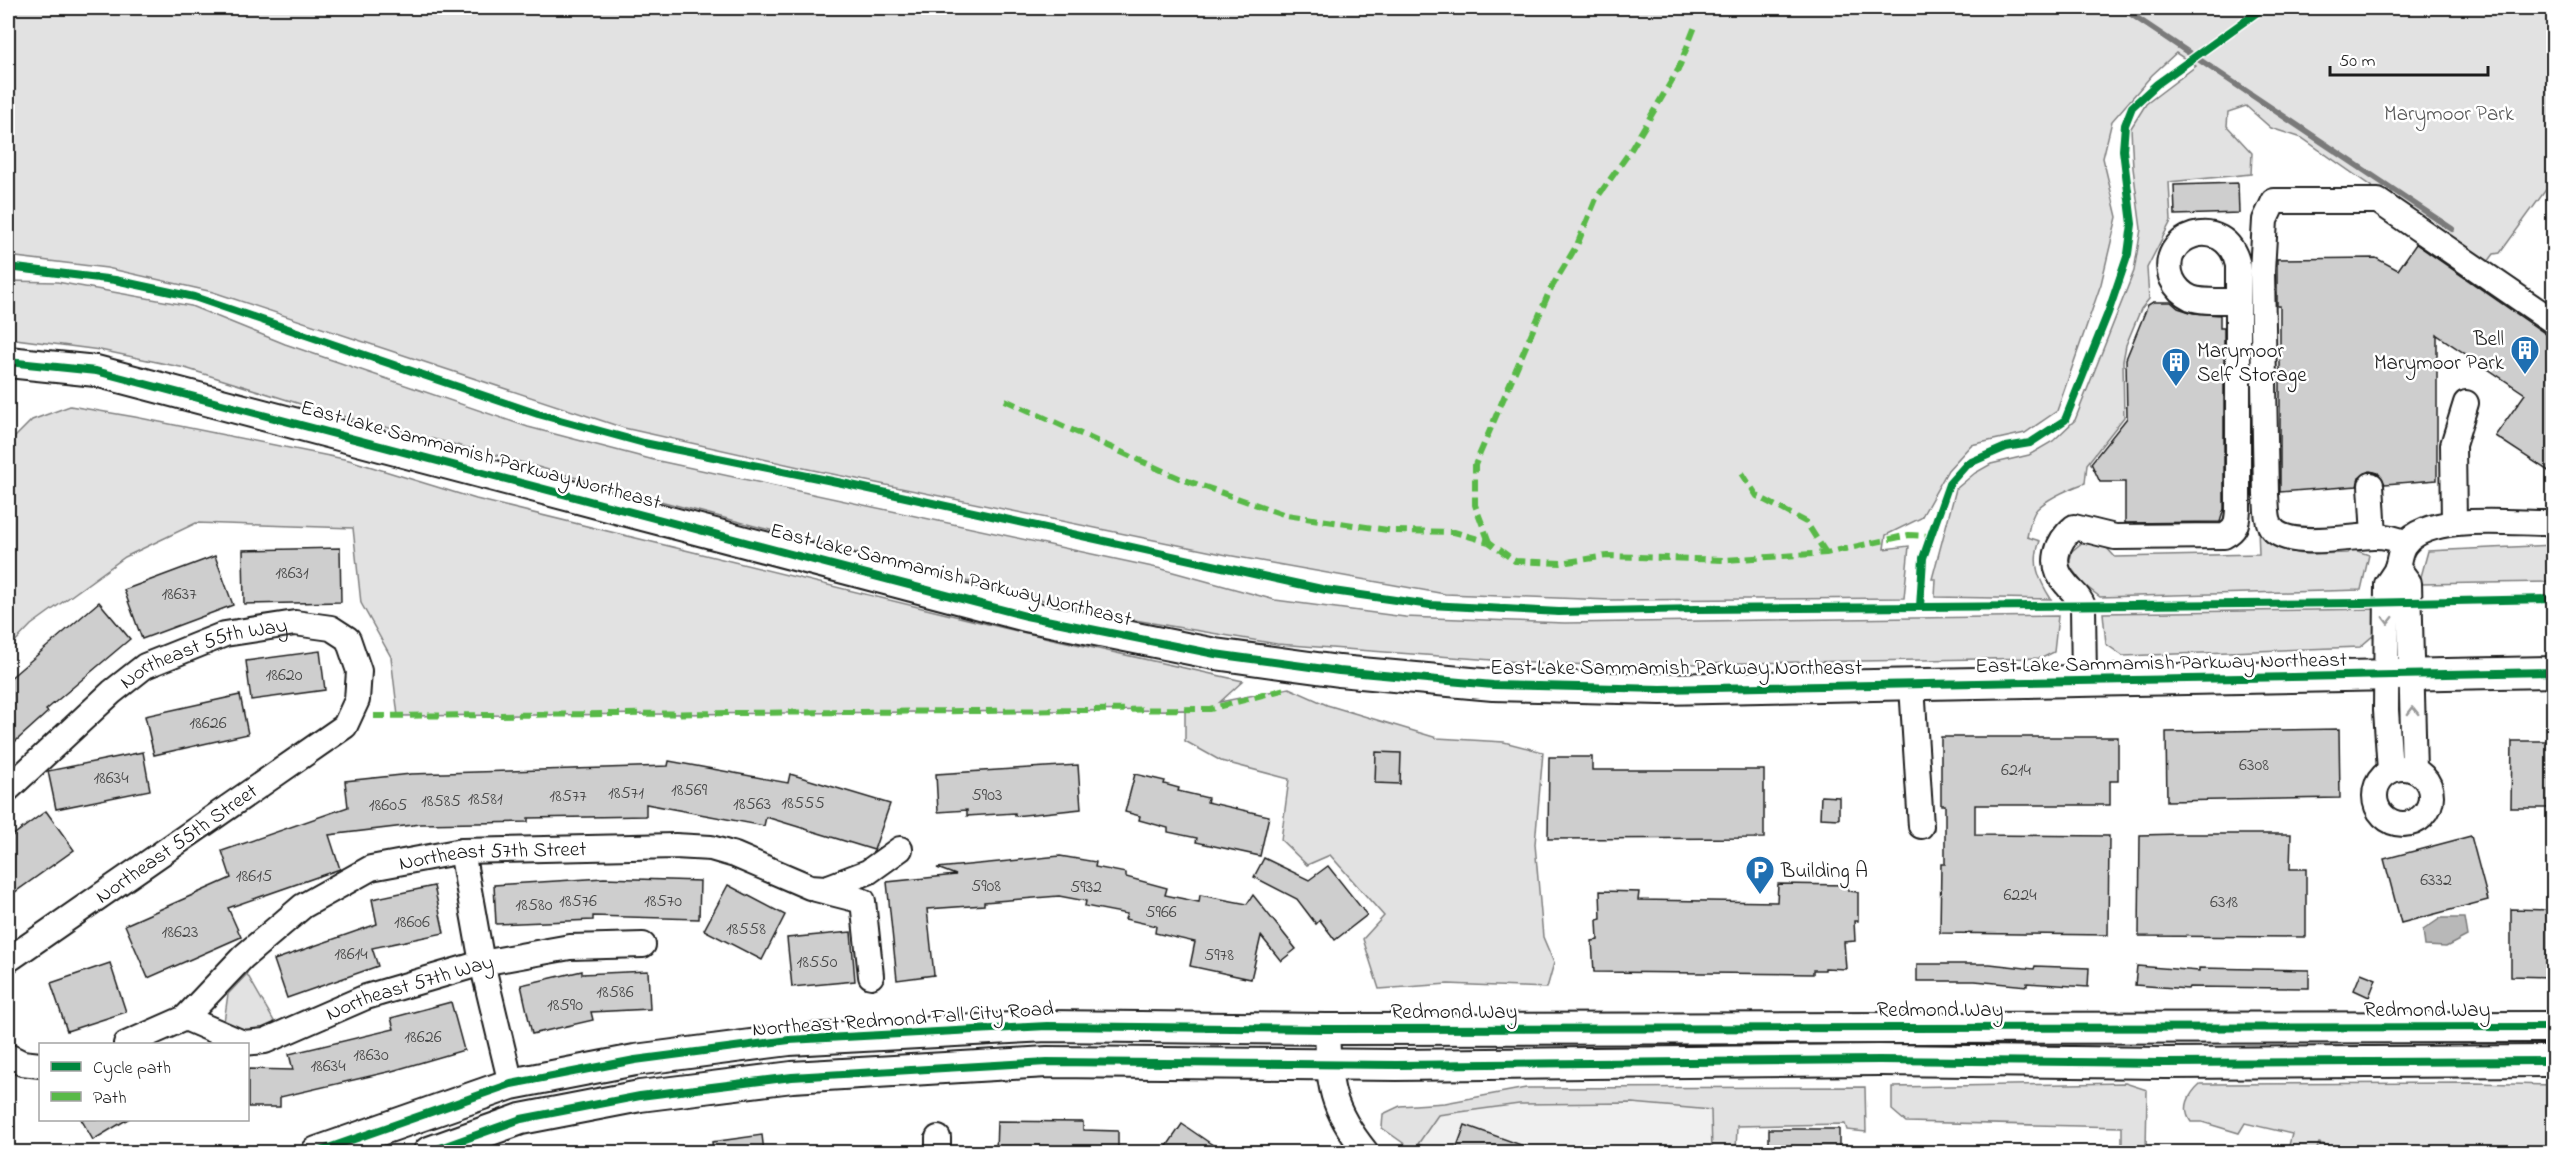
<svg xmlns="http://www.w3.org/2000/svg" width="2561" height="1160" font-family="'Indie Flower',sans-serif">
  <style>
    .built { fill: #f0f0f0 }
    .green { fill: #e2e2e2; stroke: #7f7f7f; stroke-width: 1.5 }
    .water { fill: #b8b8b8; stroke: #7a7a7a; stroke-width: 1.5 }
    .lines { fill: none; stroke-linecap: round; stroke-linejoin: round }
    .stream { stroke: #7a7a7a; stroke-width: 6 }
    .building { fill: #cecece; stroke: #1c1c1c; stroke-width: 1.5 }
    .minor-casing { stroke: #1c1c1c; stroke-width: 28 }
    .major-casing { stroke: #1c1c1c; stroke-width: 34 }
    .minor { stroke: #fff; stroke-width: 24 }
    .major { stroke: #fff; stroke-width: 30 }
    .quiet { stroke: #58b947; stroke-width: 6; stroke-dasharray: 12 6; stroke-linecap: butt }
    .cycleway-casing { stroke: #fff; stroke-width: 11 }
    .cycleway { stroke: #00873e; stroke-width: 8 }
    .oneway { stroke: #999 }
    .labels { text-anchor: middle; stroke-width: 5; stroke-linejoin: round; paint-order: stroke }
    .number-label { font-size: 18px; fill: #484848 }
    .park-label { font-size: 21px; fill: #575757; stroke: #fff }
    .poi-label { font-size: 21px; fill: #1c1c1c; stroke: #fff; text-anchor: start }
    .street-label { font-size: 21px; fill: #1c1c1c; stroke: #fff }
  </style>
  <rect width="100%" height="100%" fill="#fff"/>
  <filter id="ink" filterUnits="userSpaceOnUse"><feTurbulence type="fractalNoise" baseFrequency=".0167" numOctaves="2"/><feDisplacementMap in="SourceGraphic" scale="12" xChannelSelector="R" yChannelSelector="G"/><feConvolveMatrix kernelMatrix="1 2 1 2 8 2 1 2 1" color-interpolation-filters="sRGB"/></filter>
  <g filter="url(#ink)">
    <path class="built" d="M1632 1103 1711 1110 1712 1152H1437L1418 1145 1438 1115 1519 1104Z"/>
    <g class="green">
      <path d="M8 8H2553V180L2500 253 2494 254 2485 266 2302 138 2271 128 2246 106 2228 112 2227 126 2252 153 2251 174 2169 182 2171 221 2147 268 2149 299 2141 309 2126 345 2123 361 2124 417 2087 464 2085 483C2069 489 2049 497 2037 509 2031 515 2029 528 2027 537L2040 541C2031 563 2039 580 2051 599L1935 597 1936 579H1932L1956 489 1975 473 1991 464 2029 455 2053 441 2075 420 2134 271 2141 229 2133 168 2131 128 2146 104 2196 66 2176 53 2152 75 2112 121 2103 158 2117 217 2101 284 2057 411 2025 433 1971 445 1948 470 1921 518 1886 535 1884 549 1909 546 1904 598 1610 600 1445 594 1227 555 808 469 624 428 213 292 107 268 8 256Z"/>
      <path d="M8 281 57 282 191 306 285 344 528 427 654 460 1162 569 1275 600 1405 617 1565 623 2058 616 2054 652 2042 658 1629 665 1548 664 1277 644 1099 614 929 572 626 492 496 455 326 412 185 368 100 350 8 338Z"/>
      <path d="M70 406 135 417 349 460 476 499 1004 628 1243 681 1220 702 1289 688 1327 705 1437 738 1504 742 1543 752 1535 844 1543 937 1554 963 1547 988 1448 984 1379 989 1363 939 1384 916 1330 855 1307 865 1281 840 1289 779 1221 761 1185 741V710L398 716 391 657 361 603 353 528 196 523 125 557 31 625 8 649V448L9 443 32 420Z"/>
      <path d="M2258 528C2284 562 2309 553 2348 553L2352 549 2369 555 2361 590 2100 597 2083 584 2069 565 2072 551 2084 541 2105 546 2115 557 2259 554Z"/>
      <path d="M2553 545V582L2419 584 2428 551Z"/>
      <path d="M2379 609 2376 633 2360 647 2123 656 2106 644 2103 613Z"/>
      <path d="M247 974 275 1023 249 1035 224 1022 228 994Z"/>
      <path d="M2125 1083 2147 1090 2146 1152H2122V1127L1906 1122 1892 1110V1087Z"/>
      <path d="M2475 1083 2553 1085V1152H2347L2319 1143 2316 1152H2297L2288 1149 2292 1134 2245 1123 2239 1133 2202 1122H2191C2181 1108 2189 1094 2200 1084Z"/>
      <path d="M1865 1087 1866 1132 1847 1130 1845 1124 1737 1126 1736 1152H1712L1711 1110 1632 1103 1519 1104 1438 1115 1418 1144 1437 1152H1416L1382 1128 1383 1114 1400 1106 1445 1103 1526 1088Z"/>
    </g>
    <path class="water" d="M2441 918H2464L2467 936 2446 947 2425 946 2423 930Z"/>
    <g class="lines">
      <path class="stream" d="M2122 8 2452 229"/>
    </g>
    <g class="building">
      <path d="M2238 183 2239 213 2175 215 2174 185Z"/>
      <path d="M2416 244 2546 334 2553 336V474L2495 436 2525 394 2437 335V480L2385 484 2378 473 2370 471 2359 478 2357 486 2280 492V306H2277V259L2376 258 2398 270Z"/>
      <path d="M2153 302H2171L2178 308 2193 313 2220 315V328H2224V509L2220 522 2125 523V482H2100L2091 463 2127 418 2126 359 2148 305Z"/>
      <path d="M340 548 341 602 244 604 243 550Z"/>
      <path d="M215 556 233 605 142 639 124 590Z"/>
      <path d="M99 602 130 639 46 710 48 712 8 748V680Z"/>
      <path d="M320 651 325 690 251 700 246 661Z"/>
      <path d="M240 695 248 734 154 755 145 716Z"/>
      <path d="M2339 729 2340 798 2167 801 2166 732Z"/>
      <path d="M1941 737H2118V781H2110V805H1975V835L2109 836 2108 935 1940 933 1941 864H1945V805H1941Z"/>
      <path d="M2512 741H2553V808H2511Z"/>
      <path d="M143 752 150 790 56 809 48 771Z"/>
      <path d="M1376 752 1401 753 1400 784 1375 783Z"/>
      <path d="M1549 757H1592V770H1764V838L1548 839Z"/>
      <path d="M669 761 788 783 790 774 890 804 874 850 766 817 764 826 646 804V816L528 818V822L421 824 329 835 340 869 228 908 241 937 148 978 125 925 231 878 222 851 348 807 345 781 411 774 668 766Z"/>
      <path d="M1078 765 1081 809 1015 816V813L967 816V810L938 812 936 774Z"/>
      <path d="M1135 774 1165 781 1164 784 1179 788 1178 791 1208 798 1207 802 1269 816 1260 856 1196 842 1197 838 1168 832V828L1139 820 1140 816 1125 812Z"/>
      <path d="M1821 796 1839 797V819L1820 818Z"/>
      <path d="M46 811 74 850 8 897V839Z"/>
      <path d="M2179 834H2291L2290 869H2306V937L2139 936 2140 835Z"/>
      <path d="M2471 836 2488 900 2401 923 2384 859Z"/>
      <path d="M1060 856 1096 862 1095 867 1126 873V877L1167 888 1165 895 1199 902 1200 895 1247 904 1253 895 1296 949 1281 961 1261 936 1251 979 1190 966 1195 942 1155 933 1156 926 1125 919 1127 914 1085 906 1086 901 1059 896 984 902V905L927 909 934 975 897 980 887 882 956 875 937 868Z"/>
      <path d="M1264 858 1309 880 1328 866 1367 915 1335 940 1320 920 1316 924 1297 899 1254 877Z"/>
      <path d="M604 878 700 881 699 919 593 916V920L496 924 494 885Z"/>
      <path d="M1778 884 1848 885V891L1858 892V921H1854L1855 941 1844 942 1846 969 1825 968V970H1813V974L1594 972 1592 941 1598 940 1597 920 1601 919 1600 891 1639 892 1638 900 1777 902Z"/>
      <path d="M728 885 785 915 762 960 704 930Z"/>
      <path d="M434 886 444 933 372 948 378 966 287 998 274 960 377 924 372 899Z"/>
      <path d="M2511 909 2553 910V977L2511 976Z"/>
      <path d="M851 932 855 981 792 987 787 938Z"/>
      <path d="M110 963 126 1012 67 1031 51 983Z"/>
      <path d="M1917 964H1990L2034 969 2035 966 2089 968 2088 987 2027 983V986L1975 981H1917Z"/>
      <path d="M2137 966 2199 971V968L2309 970V988L2189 987 2188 989 2135 985Z"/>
      <path d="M582 971V974L648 971 650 1009 591 1012 593 1020 532 1034 521 985Z"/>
      <path d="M2361 973 2376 979 2369 997 2354 990Z"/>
      <path d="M451 1002 464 1050 392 1071 280 1097V1107H248V1069L293 1070 289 1054 394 1029 391 1018Z"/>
      <path d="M81 1119H128L93 1140Z"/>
      <path d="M997 1121 1083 1122V1130L1118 1131V1152H996Z"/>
      <path d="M1182 1124 1223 1152H1163Z"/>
      <path d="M1465 1125 1535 1150V1152H1455Z"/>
      <rect x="1769" y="1129" width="70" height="23"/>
      <path d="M762 1135 764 1152H713L712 1142Z"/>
    </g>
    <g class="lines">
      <g class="minor-casing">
        <g id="minor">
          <path d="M2371 485 2374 536"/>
          <path d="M2454 523 2453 445 2466 403"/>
          <path d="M2406 543C2395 538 2386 536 2374 536 2350 536 2286 550 2271 527 2266 519 2267 504 2266 495L2262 271 2265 220 2274 201H2378L2554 322"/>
          <path d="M2397 567 2409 583 2414 770"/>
          <path d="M2084 680 2083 606C2079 595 2073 593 2066 584 2048 565 2057 541 2074 527L2115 537 2224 536C2236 530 2237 524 2238 510V265C2225 210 2155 236 2172 279 2176 288 2182 294 2191 298 2205 303 2223 300 2238 301"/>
          <path d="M1912 686 1921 826"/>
          <circle cx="2403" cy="796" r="28"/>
          <path d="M2390 771 2386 710 2387 584C2390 579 2395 573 2397 568 2400 558 2399 551 2406 543 2432 512 2515 524 2554 523"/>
          <path id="s1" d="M8 789 112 692 145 666 225 634 295 623 331 628 348 639 359 671 357 700 345 726 8 960"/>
          <path d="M462 851 482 963 511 1084"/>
          <path d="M816 889 863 901 871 976"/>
          <path id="s2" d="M185 1018 243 1043 265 1041 366 997 482 963 570 947 643 945"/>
          <path d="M1327 1029C1329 1086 1330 1107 1366 1152"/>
          <path id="s3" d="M126 1044 185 1018 243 957 303 906 371 868 462 851 675 846 711 848 735 855 810 887 826 888 868 872 900 849"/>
          <path d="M8 1056 22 1063 40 1065"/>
          <path d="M938 1152V1138"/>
        </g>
      </g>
      <g class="major-casing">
        <g id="major">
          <path d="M8 362 96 371 1026 616 1215 654 1339 671 1493 685 1661 689 2554 672"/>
          <path d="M317 1152 511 1084 635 1060 789 1040 1047 1026 1327 1029 2554 1027"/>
          <path d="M429 1152 521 1119 640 1096 792 1077 1047 1062 1397 1065 1879 1060 2165 1063 2554 1061"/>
        </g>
      </g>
      <use href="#minor" class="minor"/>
      <use href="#major" class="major"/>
      <g class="quiet">
        <path d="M1005 400 1179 478 1286 515 1394 531 1454 532 1489 542 1515 561 1561 563 1607 556 1726 560 1826 553 1909 535 1931 536"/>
        <path d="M1742 473 1757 496 1806 522 1826 553"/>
        <path d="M1489 542 1475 505V465L1550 290 1577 245 1596 199 1629 153 1678 70 1696 24"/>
        <path d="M374 716 1210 709 1289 688"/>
      </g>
      <g class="cycleway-casing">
        <g id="cycleway">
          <path d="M8 267 115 280 194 297 538 414 644 443 842 483 1326 590 1430 605 1559 612 1696 609 2361 603 2554 599"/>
          <path d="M8 362 96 371 1026 616 1215 654 1339 671 1493 685 1661 689 2554 672"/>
          <path d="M1920 607 1923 558 1949 484 1967 464 2006 447 2030 443 2065 420 2108 313 2128 254 2132 224 2123 150 2125 125 2132 107 2157 84 2263 8"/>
          <path d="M317 1152 511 1084 635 1060 789 1040 1047 1026 1327 1029 2554 1027"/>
          <path d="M429 1152 521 1119 640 1096 792 1077 1047 1062 1397 1065 1879 1060 2165 1063 2554 1061"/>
        </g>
      </g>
      <use href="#cycleway" class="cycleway"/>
    </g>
    <defs><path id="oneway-chevron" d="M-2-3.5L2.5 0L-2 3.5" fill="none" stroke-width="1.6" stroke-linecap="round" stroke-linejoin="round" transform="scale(1.5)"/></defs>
    <g class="oneway">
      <use href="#oneway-chevron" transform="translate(2388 620) rotate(91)"/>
      <use href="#oneway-chevron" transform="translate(2413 711) rotate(-91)"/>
    </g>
  </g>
  <defs>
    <g id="building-pin" transform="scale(1.5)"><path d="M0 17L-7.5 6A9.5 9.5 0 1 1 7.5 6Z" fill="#1f6fb2" stroke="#fff"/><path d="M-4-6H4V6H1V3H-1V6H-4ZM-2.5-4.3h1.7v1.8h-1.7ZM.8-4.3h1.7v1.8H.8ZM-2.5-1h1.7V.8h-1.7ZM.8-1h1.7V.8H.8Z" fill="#fff"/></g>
    <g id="parking-pin" transform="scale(1.5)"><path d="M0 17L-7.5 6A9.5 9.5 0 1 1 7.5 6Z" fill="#1f6fb2" stroke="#fff"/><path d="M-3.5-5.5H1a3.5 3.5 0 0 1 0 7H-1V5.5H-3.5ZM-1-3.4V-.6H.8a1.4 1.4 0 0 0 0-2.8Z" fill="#fff"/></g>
  </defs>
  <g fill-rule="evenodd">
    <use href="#building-pin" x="2525" y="350"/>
    <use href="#building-pin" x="2176" y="362"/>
    <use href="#parking-pin" x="1760" y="870"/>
  </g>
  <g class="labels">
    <g class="number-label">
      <text x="292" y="578">18631</text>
      <text x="179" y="599">18637</text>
      <text x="284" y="680">18620</text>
      <text x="208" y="728">18626</text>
      <text x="2254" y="770">6308</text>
      <text x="2016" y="775">6214</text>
      <text x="111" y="783">18634</text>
      <text x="689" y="795">18569</text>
      <text x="626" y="798">18571</text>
      <text x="987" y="800">5903</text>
      <text x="568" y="801">18577</text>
      <text x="485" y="804">18581</text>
      <text x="441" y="806">18585</text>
      <text x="803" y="808">18555</text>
      <text x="752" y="809">18563</text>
      <text x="388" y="810">18605</text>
      <text x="254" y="881">18615</text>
      <text x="2436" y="885">6332</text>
      <text x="986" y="891">5908</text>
      <text x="1086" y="892">5932</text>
      <text x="2020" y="900">6224</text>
      <text x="578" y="906">18576</text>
      <text x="663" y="906">18570</text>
      <text x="2224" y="907">6318</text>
      <text x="534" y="910">18580</text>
      <text x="1161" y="917">5966</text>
      <text x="412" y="927">18606</text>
      <text x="746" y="934">18558</text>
      <text x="180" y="937">18623</text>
      <text x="351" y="959">18614</text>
      <text x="1219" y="960">5978</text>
      <text x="817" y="967">18550</text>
      <text x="615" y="997">18586</text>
      <text x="565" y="1010">18590</text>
      <text x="423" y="1042">18626</text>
      <text x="371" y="1060">18630</text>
      <text x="328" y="1071">18634</text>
    </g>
    <g class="park-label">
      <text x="2449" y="120">Marymoor Park</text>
    </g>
    <g class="poi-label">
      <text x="2504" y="345" text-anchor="end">Bell<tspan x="2504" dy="24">Marymoor Park</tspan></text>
      <text x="2197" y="357">Marymoor<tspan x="2197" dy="24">Self Storage</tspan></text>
      <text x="1781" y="877">Building A</text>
    </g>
    <g class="street-label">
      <text transform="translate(481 454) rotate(15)" y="7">East Lake Sammamish Parkway Northeast</text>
      <text transform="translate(951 574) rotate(14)" y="7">East Lake Sammamish Parkway Northeast</text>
      <text dy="7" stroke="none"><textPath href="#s1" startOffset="244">Northeast 55th Way</textPath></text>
      <text transform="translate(2161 662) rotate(-1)" y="7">East Lake Sammamish Parkway Northeast</text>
      <text x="1676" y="674">East Lake Sammamish Parkway Northeast</text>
      <text transform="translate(176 843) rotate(-35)" y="7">Northeast 55th Street</text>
      <text dy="7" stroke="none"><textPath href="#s3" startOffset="428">Northeast 57th Street</textPath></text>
      <text dy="7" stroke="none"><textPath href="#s2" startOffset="240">Northeast 57th Way</textPath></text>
      <text x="1940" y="1016">Redmond Way</text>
      <text x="2427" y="1016">Redmond Way</text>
      <text x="1454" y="1018">Redmond Way</text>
      <text transform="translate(903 1018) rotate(-4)" y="7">Northeast Redmond Fall City Road</text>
    </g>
  </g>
  <rect width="2561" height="1160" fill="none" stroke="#fff" stroke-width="30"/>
  <rect x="15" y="15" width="2531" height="1130" fill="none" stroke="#1c1c1c" stroke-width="2" filter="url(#ink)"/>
  <rect x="39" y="1043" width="210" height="78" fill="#ffffff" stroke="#a4a4a4" stroke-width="1.5"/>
  <rect x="51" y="1062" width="30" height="9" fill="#00873e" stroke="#a4a4a4" stroke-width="1.5"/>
  <text x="93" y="1073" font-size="18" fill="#1c1c1c">Cycle path</text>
  <rect x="51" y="1092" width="30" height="9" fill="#58b947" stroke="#a4a4a4" stroke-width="1.5"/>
  <text x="93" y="1103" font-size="18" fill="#1c1c1c">Path</text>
  <path d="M2330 66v9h158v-9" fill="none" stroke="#1c1c1c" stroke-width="3"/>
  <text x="2339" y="66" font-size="18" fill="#1c1c1c" stroke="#ffffff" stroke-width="4.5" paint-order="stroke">50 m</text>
</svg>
